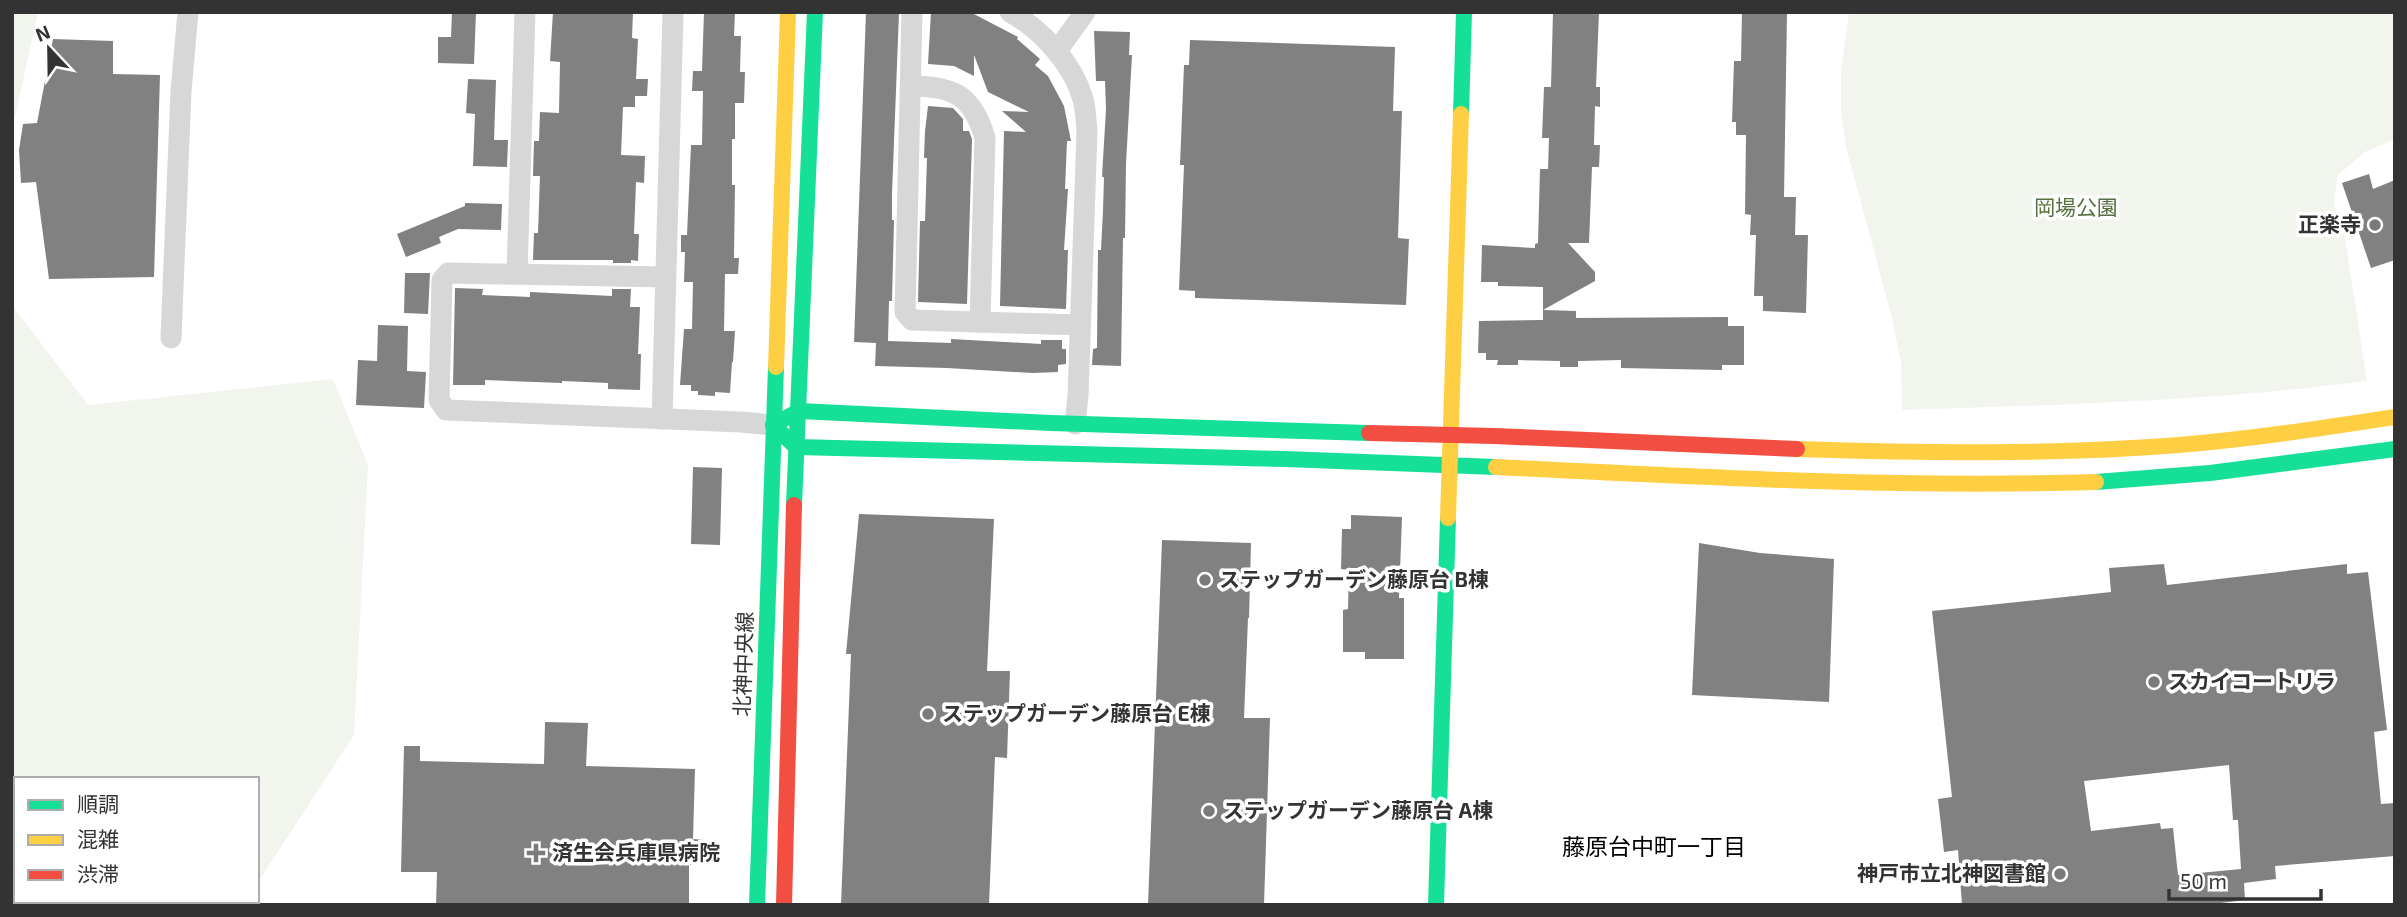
<svg xmlns="http://www.w3.org/2000/svg" width="2407" height="917" font-family="'Exo 2','Noto Sans JP',sans-serif">
  <style>
    .green { fill: #f1f5ed }
    .building { fill: #818181; fill-rule: evenodd }
    .lines { fill: none; stroke-linecap: round; stroke-linejoin: round }
    .street { stroke: #d7d7d7; stroke-width: 21 }
    .fast { stroke: #16e098; stroke-width: 16 }
    .slow { stroke: #ffcf43; stroke-width: 16 }
    .jam { stroke: #f24e42; stroke-width: 16 }
    .poi-dot { fill: #7a7a7a; stroke: #fff; stroke-width: 2.5 }
    .labels { text-anchor: middle; stroke-width: 7; stroke-linejoin: round; paint-order: stroke }
    .park-label { font-size: 21px; fill: #56703f; stroke: #fff }
    .poi-label { font-size: 21px; font-weight: bold; fill: #333; stroke: #fff; text-anchor: start }
    .street-label { font-size: 21px; fill: #333; stroke: #fff }
    .neighbourhood-label { font-size: 23px; fill: #000; stroke: #fff }
  </style>
  <rect width="100%" height="100%" fill="#fff"/>
  <g class="green">
    <path d="M12 12H38L12 131Z"/>
    <path d="M1849 12H2395V139L2365 152 2337 176 2334 207 2344 231 2367 381C2213 401 2057 405 1902 410L1901 363 1892 318 1846 147 1841 109V71Z"/>
    <path d="M12 305 88 405 333 379 368 465 354 735 260 879 257 894V779H16V901H256L255 905H12Z"/>
  </g>
  <g class="building">
    <path d="M452 12H476L474 64 438 63V37H451Z"/>
    <path d="M553 12H633L632 38 638 39 636 79H648L647 96H635V107H623L621 155 645 156 644 183 636 182 634 234H639L638 261 631 260V263H613V260H533L534 233H538L540 176H533L534 141H539L540 112 559 113 560 62 550 61Z"/>
    <path d="M704 12H735L734 36H741L740 72H745L744 103H735V139H732V185H735L734 258H739L738 274H725L724 331H735L733 362H732L730 393 715 392V396L698 395V391H691V385H680L684 329H692L693 282H684L685 252H681V235H687L691 145H702L703 91H692L693 71H702Z"/>
    <path d="M866 12H899L892 194V220H894L892 301H889L888 341 951 343V339L1041 344V340H1062V349H1066V364L1058 365V372L1033 373 947 368 875 366 876 343 854 342Z"/>
    <path d="M931 12H970L1018 37 1017 39 1040 59 1035 65 1048 76 1064 106 1071 141H1067L1065 189H1068L1064 250H1068L1066 309 1000 306 1004 131 1026 132 1002 111 1029 112 988 92 974 55V76L954 66 928 64Z"/>
    <path d="M1553 12H1599L1596 87H1600V107L1595 106 1594 145H1600L1599 167H1592L1589 243H1568L1595 272V281L1543 310 1576 311V318L1728 317V326H1744V365H1722V370L1621 368V360L1578 361V367H1560V361L1518 360V365H1497L1498 360H1486V353H1478L1479 321 1543 320V287L1498 286V282H1481L1482 245 1535 248V244L1538 243 1540 169H1548L1549 138H1542L1544 87H1551Z"/>
    <path d="M1742 12H1787L1784 197H1796L1795 235H1808L1806 313 1763 311V296H1754L1756 235H1750L1751 215 1745 214 1746 135H1736V122H1732L1734 61H1741Z"/>
    <path d="M1094 31 1130 32 1129 55H1132L1126 164 1125 238H1123L1121 366 1092 365 1093 349 1097 348 1098 250H1101L1103 211 1104 177H1102L1106 109 1105 81H1096Z"/>
    <path d="M53 39 113 41V74L160 75 154 277 49 279 36 182 21 183 19 150 23 124 37 123Z"/>
    <path d="M1190 40 1395 47 1393 111H1402L1398 238 1409 239 1406 305 1195 298V291L1179 290 1184 165H1180L1184 65H1189Z"/>
    <path d="M468 79 496 80 494 140H508L507 167 473 166 475 114 466 113Z"/>
    <path d="M928 106 953 108 963 119V131H969L972 139 967 304 918 302 920 221H925L927 158H924L925 131Z"/>
    <path d="M2369 174 2373 189 2395 180V260L2371 268 2342 183Z"/>
    <path d="M465 203 502 204 501 230 458 229 439 237 441 243 406 257 397 234 465 206Z"/>
    <path d="M405 273H430L428 314 404 313Z"/>
    <path d="M455 288 483 289 482 295 530 297V292L612 296V289H631L630 307H640L638 354H641L640 390 608 389V383L562 381V383L485 380V385H453Z"/>
    <path d="M378 325 408 326 407 371 426 372 424 408 356 405 358 360 377 361Z"/>
    <path d="M693 467 722 468 720 545 691 544Z"/>
    <path d="M859 514 994 519 987 671H1010L1007 758 995 757 989 905H841L851 654H846Z"/>
    <path d="M1351 515 1402 517 1399 598H1404V659H1365V652H1343V610L1348 609 1349 570 1341 569 1342 529H1351Z"/>
    <path d="M1162 540 1251 543 1249 618H1248L1244 718H1270L1264 905H1148Z"/>
    <path d="M1699 543 1760 553 1834 559 1829 702 1692 695Z"/>
    <path d="M2164 564 2167 585 2347 564V574L2368 572 2387 730 2374 732 2381 804 2395 803V856L2275 866 2276 879 2244 883 2245 900 2205 905H1962L1958 850 1944 852 1938 799 1952 797 1932 611 2111 592 2109 568ZM2229 765 2233 820H2238L2241 869 2178 875 2173 828 2161 829 2160 823 2091 831 2084 781Z"/>
    <path d="M545 722 588 723 586 766 695 769 693 839 705 840 704 865H689V905H436L437 872H401L404 746H420V761L544 764Z"/>
  </g>
  <g class="lines">
    <g class="street">
      <path d="M912 12 905 312 912 320 1080 325"/>
      <path d="M1010 12C1042 30 1073 64 1083 99 1086 110 1086 122 1087 132L1078 396 1075 424"/>
      <path d="M1057 51 1085 12"/>
      <path d="M911 86C954 86 973 96 985 138L980 322"/>
      <path d="M517 274 525 12"/>
      <path d="M665 277 448 273 442 280 439 400 446 410 741 422 773 425"/>
      <path d="M171 338 181 91 188 12"/>
      <path d="M662 419 673 12"/>
    </g>
    <g class="fast">
      <path d="M1461 114 1464 12"/>
      <path d="M773 425 796 447 1285 459 1496 467"/>
      <path d="M773 425 799 411 1051 423 1369 433"/>
      <path d="M2096 482 2210 473 2395 449"/>
      <path d="M794 505 815 12"/>
      <path d="M757 905 776 367"/>
      <path d="M1436 905 1448 518"/>
    </g>
    <g class="slow">
      <path d="M776 367 788 12"/>
      <path d="M1797 449C1924 453 2053 455 2179 445 2252 439 2323 428 2395 417"/>
      <path d="M1496 467C1697 477 1896 488 2096 482"/>
      <path d="M1448 518 1461 114"/>
    </g>
    <g class="jam">
      <path d="M1369 433 1494 436 1797 449"/>
      <path d="M784 905 794 505"/>
    </g>
  </g>
  <g class="poi-dot">
    <circle cx="2375" cy="225" r="7"/>
    <circle cx="1205" cy="580" r="7"/>
    <circle cx="2154" cy="682" r="7"/>
    <circle cx="928" cy="714" r="7"/>
    <circle cx="1209" cy="811" r="7"/>
    <path d="M532.5 842.5h7v7h7v7h-7v7h-7v-7h-7v-7h7z"/>
    <circle cx="2060" cy="874" r="7"/>
  </g>
  <g class="labels">
    <g class="park-label">
      <text x="2076" y="215">岡場公園</text>
    </g>
    <g class="poi-label">
      <text x="2361" y="232" text-anchor="end">正楽寺</text>
      <text x="1219" y="587">ステップガーデン藤原台 B棟</text>
      <text x="2168" y="689">スカイコートリラ</text>
      <text x="942" y="721">ステップガーデン藤原台 E棟</text>
      <text x="1223" y="818">ステップガーデン藤原台 A棟</text>
      <text x="552" y="860">済生会兵庫県病院</text>
      <text x="2046" y="881" text-anchor="end">神戸市立北神図書館</text>
    </g>
    <g class="street-label">
      <text transform="translate(744 664) rotate(-88)" y="7">北神中央線</text>
    </g>
    <g class="neighbourhood-label">
      <text x="1654" y="855">藤原台中町一丁目</text>
    </g>
  </g>
  <rect width="2407" height="917" fill="none" stroke="#333333" stroke-width="28"/>
  <rect x="14" y="777" width="245" height="126" fill="#ffffff" stroke="#adadad" stroke-width="2"/>
  <rect x="28" y="800" width="35" height="10" fill="#16e098" stroke="#adadad" stroke-width="2"/>
  <text x="77" y="812" font-size="21" fill="#333333">順調</text>
  <rect x="28" y="835" width="35" height="10" fill="#ffcf43" stroke="#adadad" stroke-width="2"/>
  <text x="77" y="847" font-size="21" fill="#333333">混雑</text>
  <rect x="28" y="870" width="35" height="10" fill="#f24e42" stroke="#adadad" stroke-width="2"/>
  <text x="77" y="882" font-size="21" fill="#333333">渋滞</text>
  <g transform="translate(49 49) rotate(338)" stroke="#ffffff" stroke-width="5" paint-order="stroke">
  <path d="M0-5L12 26L0 18L-12 26Z" fill="#333333"/>
  <text y="-10" font-size="19" font-weight="bold" text-anchor="middle" fill="#333333">N</text>
  </g>
  <path d="M2169 889v10h152v-10" fill="none" stroke="#333333" stroke-width="3.5"/>
  <text x="2180" y="889" font-size="21" fill="#333333" stroke="#ffffff" stroke-width="5" paint-order="stroke">50 m</text>
</svg>
